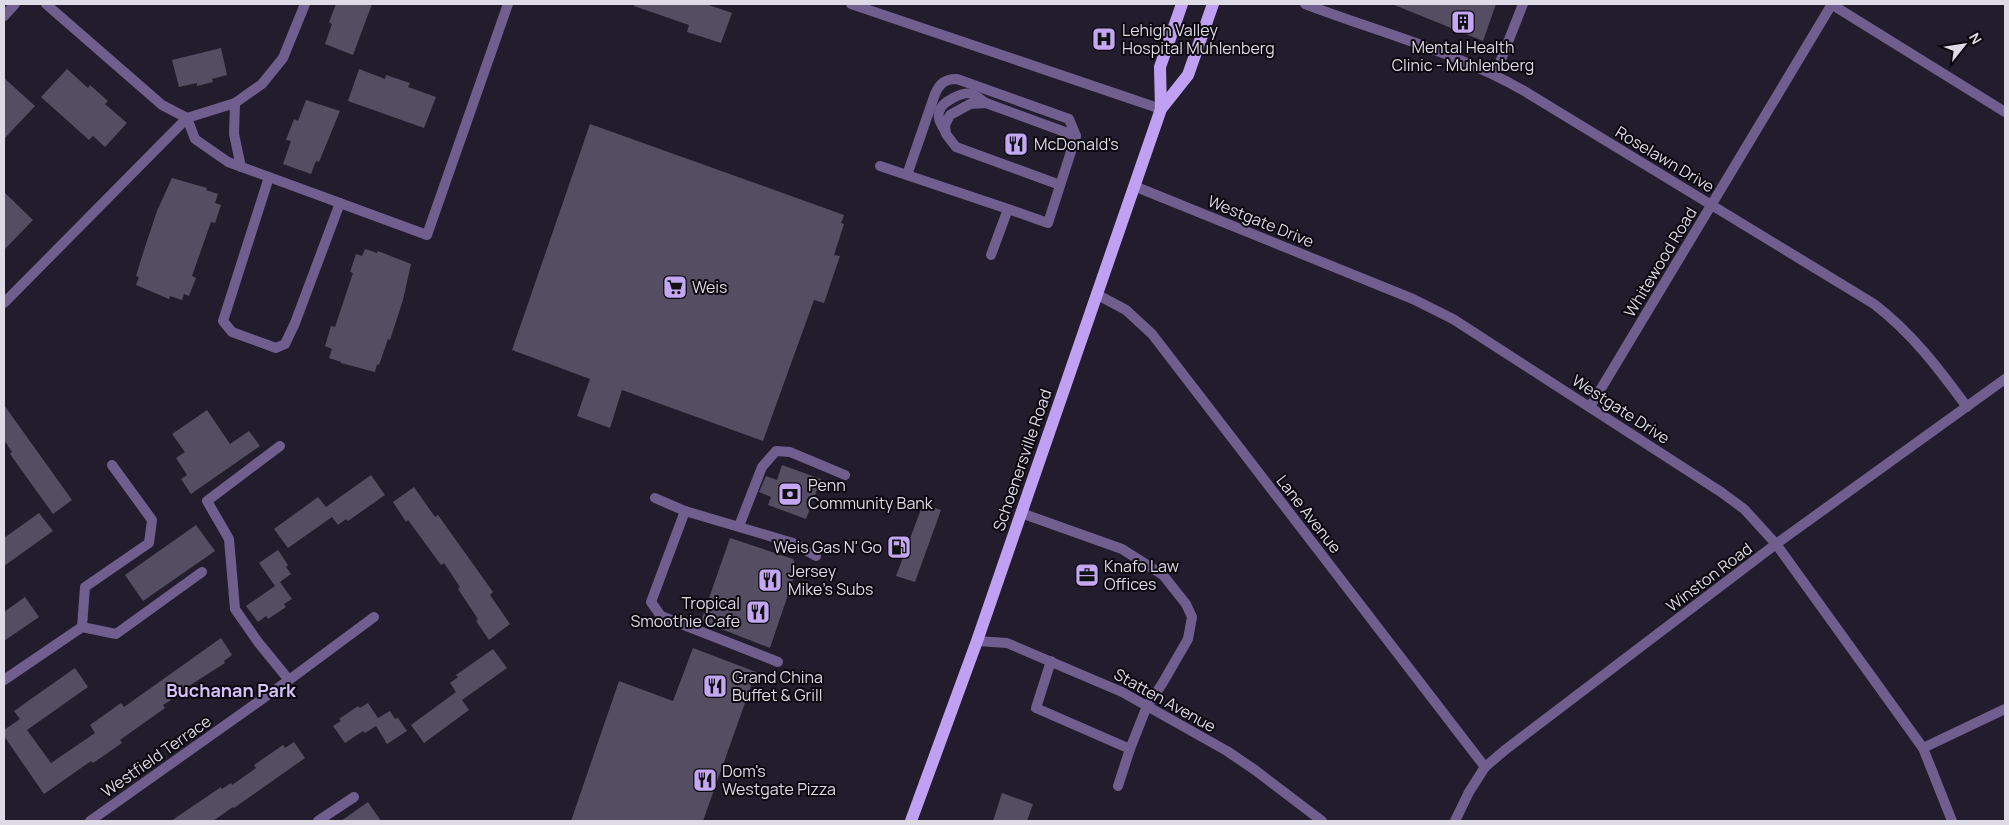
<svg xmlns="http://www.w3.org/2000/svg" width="2009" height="825" font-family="Manrope,sans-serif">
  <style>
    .building { fill: #554e62 }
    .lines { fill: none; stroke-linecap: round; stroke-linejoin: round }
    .lane { stroke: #705e8f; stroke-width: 10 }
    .street { stroke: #705e8f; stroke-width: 10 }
    .primary { stroke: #bfa0f3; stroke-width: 12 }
    .labels { text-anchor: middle; stroke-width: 4; stroke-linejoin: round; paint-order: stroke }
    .poi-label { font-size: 16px; fill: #dedae6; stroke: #0b080f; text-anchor: start }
    .street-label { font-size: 16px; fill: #dedae6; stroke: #0b080f }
    .neighbourhood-label { font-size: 18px; font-weight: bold; fill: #d6c2fb; stroke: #0b080f }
  </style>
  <rect width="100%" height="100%" fill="#221c2d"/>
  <g class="building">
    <path d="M336 4H372L353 55 325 44 332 24 329 22Z"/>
    <path d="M635 4H706L732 13 721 43 687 32 689 25 634 6Z"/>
    <path d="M1392 4H1496L1483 41Z"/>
    <path d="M221 48 227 75 212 79 213 82 197 86V83L179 87 172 60Z"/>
    <path d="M67 69 88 88 90 85 108 101 105 104 127 123 105 147 93 136 89 140 41 97Z"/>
    <path d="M359 69 385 79 386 75 410 83 408 87 436 97 424 128 348 101Z"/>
    <path d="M4 78 35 106 4 139Z"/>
    <path d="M306 100 340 111 319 162 316 161 311 174 283 164 291 141 286 140 294 119 298 121Z"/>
    <path d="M590 124 844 215 841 223 844 224 834 255 840 256 824 303 814 300 763 441 622 390 610 428 577 416 590 379 512 350Z"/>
    <path d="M172 178 207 188 206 190 218 194 215 203 221 205 215 223 211 222 192 276 196 278 189 296 184 294 182 300 170 296 169 299 136 285 139 277 136 276 144 250 157 211Z"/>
    <path d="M4 192 33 220 4 250Z"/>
    <path d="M365 249 377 253 378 251 411 264 403 300 390 340 388 339 379 365 377 364 375 372 341 363V362L329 358 332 349 325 346 331 326 335 327 353 273 350 272 356 254 362 256Z"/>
    <path d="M4 405 72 500 53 514 10 454 12 452 4 440Z"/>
    <path d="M207 410 230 444 249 431 260 446 191 494 181 479 187 475 176 458 185 452 172 434Z"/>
    <path d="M782 465 821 479 806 519 768 505 771 497 759 492 766 476 777 480Z"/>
    <path d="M371 475 385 495 348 521 346 519 338 525 332 517 288 548 274 529 318 497 326 507Z"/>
    <path d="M414 487 435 517 438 515 493 592 490 595 510 624 489 640 476 621 478 619 458 589 460 587 444 563 441 565 408 520 406 522 393 502Z"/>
    <path d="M923 504 941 510 915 582 896 576Z"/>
    <path d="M39 513 53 531 4 566V538Z"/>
    <path d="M196 525 215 551 143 601 125 575Z"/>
    <path d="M730 538 793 559 797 568 770 648 701 621Z"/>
    <path d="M278 550 288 565 286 567 291 574 280 582 292 599 284 604 286 607 268 619 266 616 258 622 246 606 275 586 259 563Z"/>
    <path d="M25 597 39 617 4 641V612Z"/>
    <path d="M221 638 232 655 224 661 225 663 170 698 171 700 163 705 165 708 120 740 122 743 93 763 91 761 44 794 4 736V730L20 719 14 711 75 668 88 687 27 730 51 763 95 733 90 725 121 703 124 707Z"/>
    <path d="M693 648 756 672 703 821H571L619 681 673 701Z"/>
    <path d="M493 649 507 668 462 700 469 710 424 743 411 725 456 692 450 683 458 677 456 675Z"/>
    <path d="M368 703 378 718 390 711 395 719 398 718 407 731 387 744 376 726 365 733 363 731 345 743 333 726 341 721 339 719 358 706 360 708Z"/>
    <path d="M294 742 305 758 234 808 233 807 213 821H171L221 787 222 789 231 783 232 785 256 768 254 765 283 745 285 748Z"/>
    <path d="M1002 793 1033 804 1027 821H993Z"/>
    <path d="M368 802 381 821H341Z"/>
  </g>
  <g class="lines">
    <g class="lane">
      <path d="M46 4 162 105 187 118 235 103 262 84 283 58 305 4"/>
      <path d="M1495 75 1523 4"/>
      <path d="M235 103 234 134 241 167"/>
      <path d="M945 131C942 125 937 119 939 112 941 102 963 91 972 94 977 96 981 100 986 103"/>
      <path d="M880 166 1008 209 991 255"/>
      <path d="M907 175 935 94C940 83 945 79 957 79L1069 119 1076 136 1048 223 1008 209"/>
      <path d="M269 177 223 321 232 332 276 348 285 344 295 323 340 203"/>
      <path d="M1060 185 956 147 946 134 945 125 950 115 970 104 986 103 1076 136"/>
      <path d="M4 303 187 118 195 139 228 162 427 235 508 4"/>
      <path d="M280 446 207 501 229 539 235 609 258 642 289 680 374 617"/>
      <path d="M655 498 685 511 793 543 816 556"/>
      <path d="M685 511 651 602 661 616 778 662"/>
      <path d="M1021 513 1122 549 1163 575 1186 604 1192 617 1188 639 1162 684 1147 706 1130 749 1036 708 1051 661"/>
      <path d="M739 526 762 467 776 451 790 452 845 475"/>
      <path d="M82 627 85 587 149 543 152 520 112 465"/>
      <path d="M4 680 82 627 116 634 202 572"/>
      <path d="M1118 786 1130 749"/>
      <path d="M318 821 354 797"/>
    </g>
    <g class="street">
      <path d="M851 4 1161 109"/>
      <path d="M1305 4C1378 32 1457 52 1526 92L1874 304C1912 333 1939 369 1967 407"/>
      <path d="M1831 4 2005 112"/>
      <path d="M4 16 15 4"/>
      <path d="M1134 186 1413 299 1453 319 1721 492 1744 509 1776 544 1923 748 1952 821"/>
      <path d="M1096 294 1126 310 1152 334 1485 767"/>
      <path d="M1590 407 1832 4"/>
      <path d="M977 641 1007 643 1122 692 1227 751 1255 770 1322 821"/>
      <path d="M1923 748 2005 709"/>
      <path d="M90 821 289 680"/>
      <path d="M1455 821 1469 792 1485 767 1505 750 1776 544 2005 379"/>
    </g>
    <g class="primary">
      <path d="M1161 109 1160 67 1182 4"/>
      <path d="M911 821 977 641 1161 109 1188 75 1213 4"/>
    </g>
  </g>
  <defs>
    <g id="building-square" transform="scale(1.25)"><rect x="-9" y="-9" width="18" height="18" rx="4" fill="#c3a7f2" stroke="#0b080f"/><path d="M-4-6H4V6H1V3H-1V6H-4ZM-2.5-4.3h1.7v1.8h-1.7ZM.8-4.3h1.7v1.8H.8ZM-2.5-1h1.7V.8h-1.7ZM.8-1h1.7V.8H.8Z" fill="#111"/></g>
    <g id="hospital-square" transform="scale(1.25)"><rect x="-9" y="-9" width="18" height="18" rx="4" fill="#c3a7f2" stroke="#0b080f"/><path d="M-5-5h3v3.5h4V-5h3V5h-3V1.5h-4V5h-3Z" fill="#111"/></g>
    <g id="restaurant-square" transform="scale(1.25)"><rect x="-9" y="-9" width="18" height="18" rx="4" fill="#c3a7f2" stroke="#0b080f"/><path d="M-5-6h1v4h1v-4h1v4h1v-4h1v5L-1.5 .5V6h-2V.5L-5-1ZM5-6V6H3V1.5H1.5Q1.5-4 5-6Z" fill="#111"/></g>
    <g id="supermarket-square" transform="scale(1.25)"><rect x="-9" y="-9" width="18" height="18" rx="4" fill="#c3a7f2" stroke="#0b080f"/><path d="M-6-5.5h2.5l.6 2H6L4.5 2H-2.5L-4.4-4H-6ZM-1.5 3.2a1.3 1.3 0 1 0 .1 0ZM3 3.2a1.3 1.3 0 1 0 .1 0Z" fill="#111"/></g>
    <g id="bank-square" transform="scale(1.25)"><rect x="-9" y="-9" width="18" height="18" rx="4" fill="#c3a7f2" stroke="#0b080f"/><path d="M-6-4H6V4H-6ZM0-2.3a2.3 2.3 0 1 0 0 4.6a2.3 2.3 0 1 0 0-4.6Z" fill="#111"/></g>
    <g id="fuel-square" transform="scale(1.25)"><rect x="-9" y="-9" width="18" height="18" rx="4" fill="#c3a7f2" stroke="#0b080f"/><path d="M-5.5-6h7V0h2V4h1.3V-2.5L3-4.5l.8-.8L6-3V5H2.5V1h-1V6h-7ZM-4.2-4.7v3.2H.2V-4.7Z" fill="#111"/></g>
    <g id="office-square" transform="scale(1.25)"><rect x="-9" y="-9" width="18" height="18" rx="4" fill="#c3a7f2" stroke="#0b080f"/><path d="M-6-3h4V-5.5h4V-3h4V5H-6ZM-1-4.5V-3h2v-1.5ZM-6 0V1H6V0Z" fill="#111"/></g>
  </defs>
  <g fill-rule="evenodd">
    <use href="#building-square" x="1463" y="22"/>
    <use href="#hospital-square" x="1104" y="39"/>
    <use href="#restaurant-square" x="1016" y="144"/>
    <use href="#supermarket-square" x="675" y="287"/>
    <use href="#bank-square" x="790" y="494"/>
    <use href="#fuel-square" x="899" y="547"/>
    <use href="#office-square" x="1087" y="575"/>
    <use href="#restaurant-square" x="770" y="580"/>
    <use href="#restaurant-square" x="758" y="612"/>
    <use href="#restaurant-square" x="715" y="686"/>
    <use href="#restaurant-square" x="705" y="780"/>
  </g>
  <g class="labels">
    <g class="poi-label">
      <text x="1122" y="36">Lehigh Valley<tspan x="1122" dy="18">Hospital Muhlenberg</tspan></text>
      <text x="1463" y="53" text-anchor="middle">Mental Health<tspan x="1463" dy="18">Clinic - Muhlenberg</tspan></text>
      <text x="1034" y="150">McDonald's</text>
      <text x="692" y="293">Weis</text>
      <text x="808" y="491">Penn<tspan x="808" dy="18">Community Bank</tspan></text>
      <text x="882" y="553" text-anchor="end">Weis Gas N' Go</text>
      <text x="1104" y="572">Knafo Law<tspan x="1104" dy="18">Offices</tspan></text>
      <text x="788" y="577">Jersey<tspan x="788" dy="18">Mike's Subs</tspan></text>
      <text x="740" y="609" text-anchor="end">Tropical<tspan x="740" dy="18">Smoothie Cafe</tspan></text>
      <text x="732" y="683">Grand China<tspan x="732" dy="18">Buffet &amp; Grill</tspan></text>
      <text x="722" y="777">Dom's<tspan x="722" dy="18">Westgate Pizza</tspan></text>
    </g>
    <g class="street-label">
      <text transform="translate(1665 159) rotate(31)" y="6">Roselawn Drive</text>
      <text transform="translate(1261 221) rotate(22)" y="6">Westgate Drive</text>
      <text transform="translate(1660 262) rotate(-59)" y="6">Whitewood Road</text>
      <text transform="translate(1621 409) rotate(33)" y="6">Westgate Drive</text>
      <text transform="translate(1022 460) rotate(-71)" y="6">Schoenersville Road</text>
      <text transform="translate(1309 514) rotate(52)" y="6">Lane Avenue</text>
      <text transform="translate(1709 577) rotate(-37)" y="6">Winston Road</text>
      <text transform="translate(1165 700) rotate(29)" y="6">Statten Avenue</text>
      <text transform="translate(156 756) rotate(-35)" y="6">Westfield Terrace</text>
    </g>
    <g class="neighbourhood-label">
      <text x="231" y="697">Buchanan Park</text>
    </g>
  </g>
  <rect width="2009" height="825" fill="none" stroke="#dedae6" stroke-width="10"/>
  <g transform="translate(1964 45) rotate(60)" stroke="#0b080f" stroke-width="4" paint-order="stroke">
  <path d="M0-4L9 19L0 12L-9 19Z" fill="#dedae6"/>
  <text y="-8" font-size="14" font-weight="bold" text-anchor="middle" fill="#dedae6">N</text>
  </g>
</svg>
